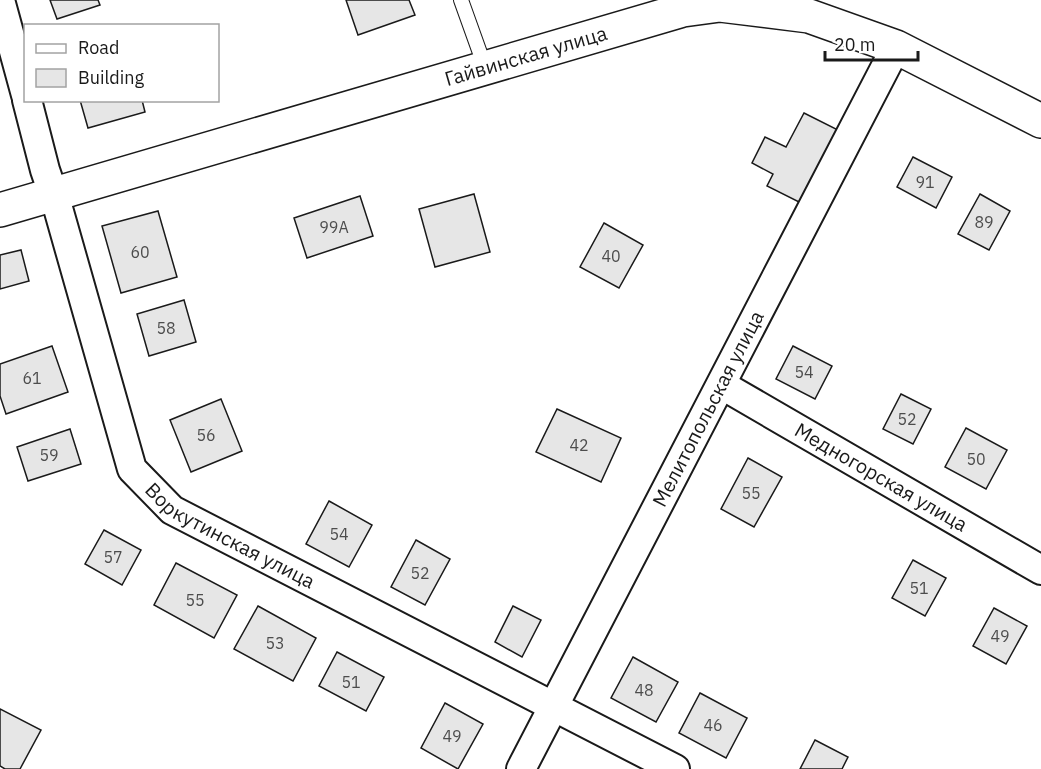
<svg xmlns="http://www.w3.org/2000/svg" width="1041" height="769" font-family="'IBM Plex Sans',sans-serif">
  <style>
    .building { fill: #e6e6e6; stroke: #1a1a1a; stroke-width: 1.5 }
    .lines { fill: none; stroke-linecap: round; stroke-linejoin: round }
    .lane-casing { stroke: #1a1a1a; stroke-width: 16 }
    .street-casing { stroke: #1a1a1a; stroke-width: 32 }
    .secondary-casing { stroke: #1a1a1a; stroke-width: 36 }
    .lane { stroke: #fff; stroke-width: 14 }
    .street { stroke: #fff; stroke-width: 28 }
    .secondary { stroke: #fff; stroke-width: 33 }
    .labels { text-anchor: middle; stroke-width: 4.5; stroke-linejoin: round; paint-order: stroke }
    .number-label { font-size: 16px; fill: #4d4d4d }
    .street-label { font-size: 20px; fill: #1a1a1a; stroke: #fff }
  </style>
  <rect width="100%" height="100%" fill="#fff"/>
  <g class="building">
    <path d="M50 0H98L100 5 57 19Z"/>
    <path d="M346 0H409L415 15 358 35Z"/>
    <path d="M80 100H142L145 112 88 128Z"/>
    <path d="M804 113 838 130 801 203 767 186 773 174 752 163 765 137 786 147Z"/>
    <path d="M913 157 952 177 936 208 897 187Z"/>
    <path d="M474 194 490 252 435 267 419 209Z"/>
    <path d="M980 194 1010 211 989 250 958 234Z"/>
    <path d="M360 196 373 236 307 258 294 218Z"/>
    <path d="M158 211 177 277 121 293 102 226Z"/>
    <path d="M604 223 643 245 619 288 580 267Z"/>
    <path d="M21 250 29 281 0 289V255Z"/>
    <path d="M184 300 196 342 149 356 137 314Z"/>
    <path d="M52 346 68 392 6 414 0 396V364Z"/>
    <path d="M793 346 832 366 815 399 776 379Z"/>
    <path d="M901 394 931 409 913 444 883 429Z"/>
    <path d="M221 399 242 451 191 472 170 420Z"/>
    <path d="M557 409 621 438 601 482 536 452Z"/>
    <path d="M966 428 1007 450 986 489 945 467Z"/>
    <path d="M70 429 81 464 28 481 17 447Z"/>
    <path d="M748 458 782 477 754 527 721 509Z"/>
    <path d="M329 501 372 525 349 567 306 544Z"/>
    <path d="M104 530 141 550 122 585 85 564Z"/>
    <path d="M416 540 450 559 425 605 391 587Z"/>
    <path d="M913 560 946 578 925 616 892 598Z"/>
    <path d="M176 563 237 595 214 638 154 605Z"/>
    <path d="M258 606 316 638 293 681 234 649Z"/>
    <path d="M513 606 541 620 522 657 495 642Z"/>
    <path d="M994 608 1027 626 1006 664 973 646Z"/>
    <path d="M337 652 384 677 366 711 319 686Z"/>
    <path d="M633 657 678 682 656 722 611 698Z"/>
    <path d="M700 693 747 718 726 758 679 733Z"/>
    <path d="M445 703 483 724 458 769 421 748Z"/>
    <path d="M0 709 41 730 20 769H5L0 766Z"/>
    <path d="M815 740 848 757 842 769H800Z"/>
  </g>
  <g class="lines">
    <g class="lane-casing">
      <path id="lane" d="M461 0 485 67"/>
    </g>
    <g class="street-casing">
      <g id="street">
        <path d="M0 0 26 95"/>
        <path id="s1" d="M27 100 45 170 58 208 132 469 172 510 675 769"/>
        <path id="s2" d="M722 385 1041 570"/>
        <path id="s3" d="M521 769 896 47"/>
      </g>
    </g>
    <g class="secondary-casing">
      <g id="secondary">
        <path id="s4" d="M0 210 683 10 720 5 809 16 896 47 1041 121"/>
      </g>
    </g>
    <use href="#lane" class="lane"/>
    <use href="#street" class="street"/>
    <use href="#secondary" class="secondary"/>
  </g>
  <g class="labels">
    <g class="number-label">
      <text x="925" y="188">91</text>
      <text x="984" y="228">89</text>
      <text x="334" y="233">99А</text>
      <text x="140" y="258">60</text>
      <text x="611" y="262">40</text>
      <text x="166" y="334">58</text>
      <text x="804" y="378">54</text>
      <text x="32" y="384">61</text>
      <text x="907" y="425">52</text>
      <text x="206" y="441">56</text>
      <text x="579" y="451">42</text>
      <text x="49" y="461">59</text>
      <text x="976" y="465">50</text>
      <text x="751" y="499">55</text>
      <text x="339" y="540">54</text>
      <text x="113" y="563">57</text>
      <text x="420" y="579">52</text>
      <text x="919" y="594">51</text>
      <text x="195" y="606">55</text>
      <text x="1000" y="642">49</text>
      <text x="275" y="649">53</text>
      <text x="351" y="688">51</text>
      <text x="644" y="696">48</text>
      <text x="713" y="731">46</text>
      <text x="452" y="742">49</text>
    </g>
    <g class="street-label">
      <text dy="7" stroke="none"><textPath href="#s4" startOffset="548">Гайвинская улица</textPath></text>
      <text dy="7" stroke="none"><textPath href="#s3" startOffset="406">Мелитопольская улица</textPath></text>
      <text dy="7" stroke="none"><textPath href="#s2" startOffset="184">Медногорская улица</textPath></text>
      <text dy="7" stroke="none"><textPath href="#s1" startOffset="504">Воркутинская улица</textPath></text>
    </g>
  </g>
  <rect x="24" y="24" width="195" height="78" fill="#ffffff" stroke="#a3a3a3" stroke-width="1.5"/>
  <rect x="36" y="44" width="30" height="9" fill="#ffffff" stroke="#a3a3a3" stroke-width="1.5"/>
  <text x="78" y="54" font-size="18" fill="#1a1a1a">Road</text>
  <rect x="36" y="69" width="30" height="18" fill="#e6e6e6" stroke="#a3a3a3" stroke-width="1.5"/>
  <text x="78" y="84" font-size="18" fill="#1a1a1a">Building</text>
  <path d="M825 51v9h93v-9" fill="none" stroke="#1a1a1a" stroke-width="3"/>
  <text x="834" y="51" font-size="18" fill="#1a1a1a" stroke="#ffffff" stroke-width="4.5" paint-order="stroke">20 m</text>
</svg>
